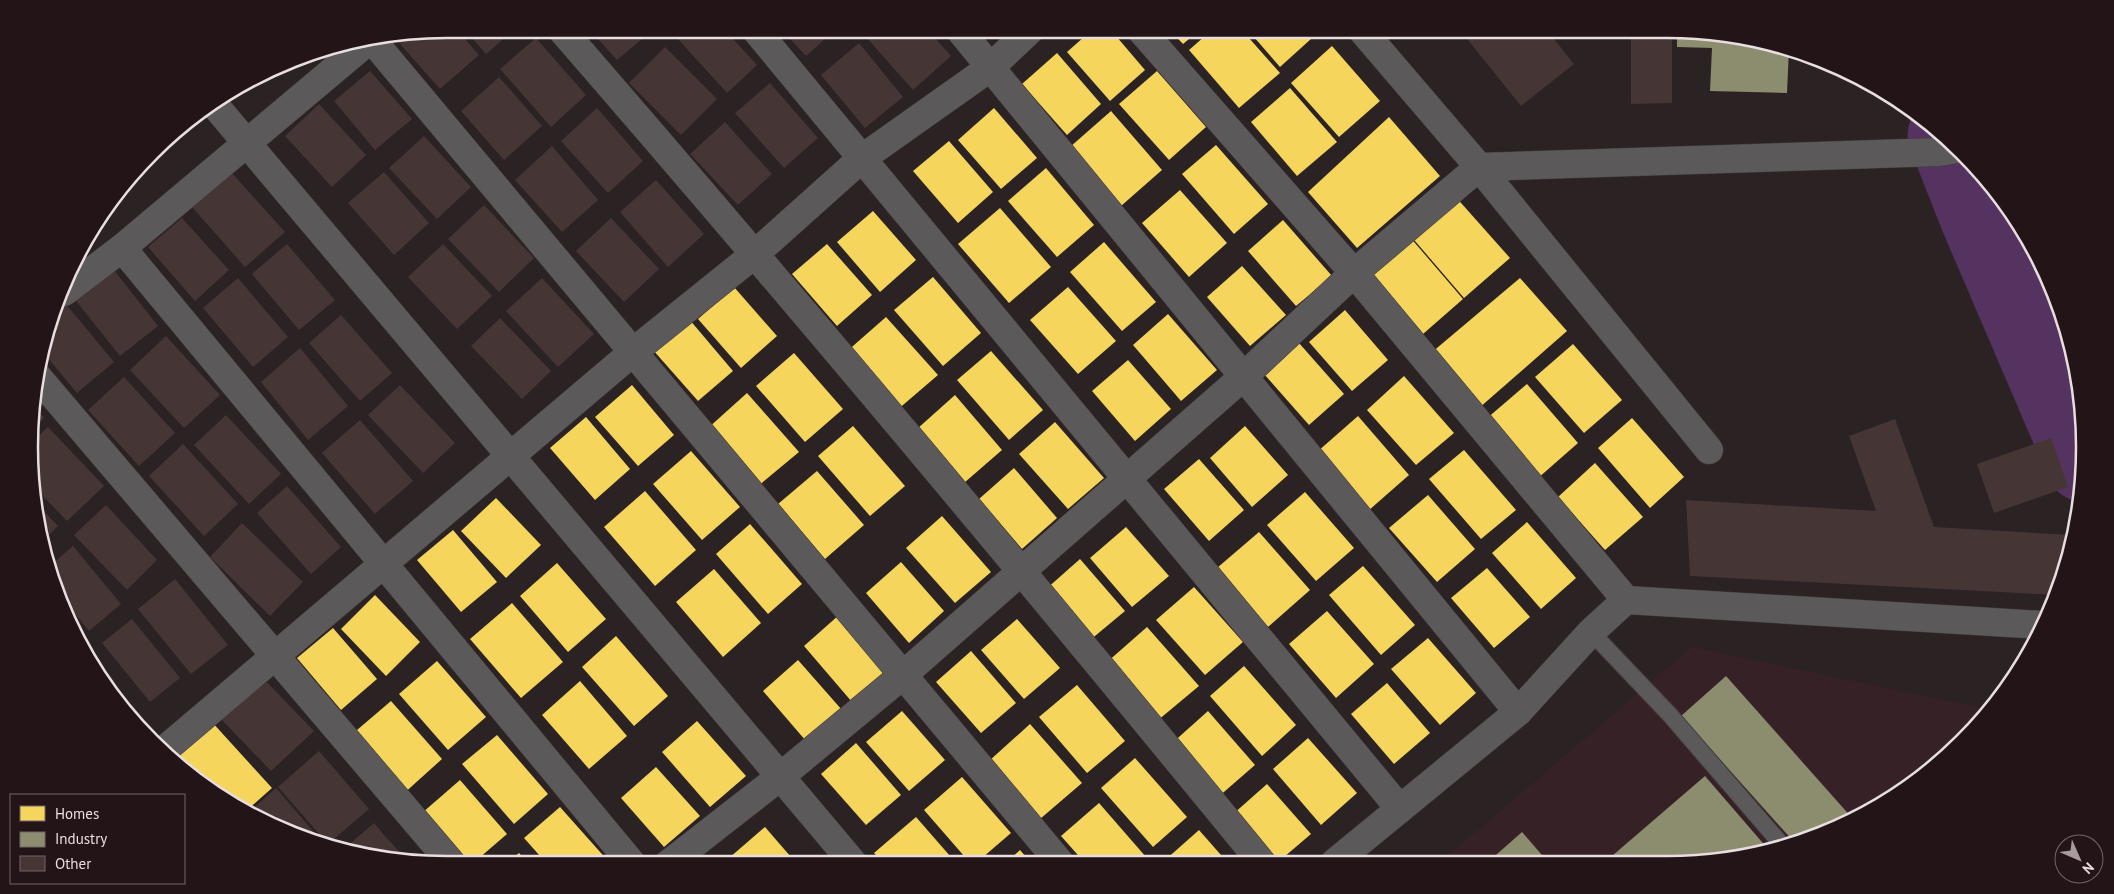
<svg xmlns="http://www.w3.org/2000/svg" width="2114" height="894" font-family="'PT Sans',sans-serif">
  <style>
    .built { fill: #352126 }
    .homes { fill: #f6d55c }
    .industry { fill: #8c8c6e }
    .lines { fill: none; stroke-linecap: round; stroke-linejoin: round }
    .river { stroke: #543360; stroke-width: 75 }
    .building { fill: #453635 }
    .service-casing { stroke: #443d3e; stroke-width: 18 }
    .minor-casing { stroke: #443d3e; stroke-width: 29 }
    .service { stroke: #5c595a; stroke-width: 16 }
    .minor { stroke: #5c595a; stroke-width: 28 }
    .rim { fill: none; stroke: #e8dddf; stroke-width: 2.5 }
  </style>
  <rect width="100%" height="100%" fill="#2a2223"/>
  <path class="built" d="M1692 647 1987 709 1922 779 1827 833 1722 862H1440Z"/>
  <g class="homes">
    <path d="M1093 29H1110L1145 70 1110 101 1067 52Z"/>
    <path d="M1169 29H1201L1183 44Z"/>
    <path d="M1213 29H1241L1280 73 1239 108 1189 50Z"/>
    <path d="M1247 29H1322L1280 67Z"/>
    <path d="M1332 46 1380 101 1339 137 1291 83Z"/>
    <path d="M1057 53 1101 104 1067 135 1022 84Z"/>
    <path d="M1157 71 1206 127 1169 160 1119 104Z"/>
    <path d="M1290 88 1337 142 1297 176 1251 122Z"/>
    <path d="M994 108 1037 158 1001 189 958 140Z"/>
    <path d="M1111 111 1162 170 1121 206 1070 147Z"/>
    <path d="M1389 117 1440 176 1357 248 1308 192Z"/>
    <path d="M949 141 993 192 958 223 913 171Z"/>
    <path d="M1216 145 1268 204 1234 234 1182 174Z"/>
    <path d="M1046 168 1094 225 1057 257 1008 201Z"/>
    <path d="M1180 190 1227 243 1189 277 1142 223Z"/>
    <path d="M1454 195 1510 258 1464 298 1409 234Z"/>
    <path d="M1000 208 1051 267 1009 303 958 244Z"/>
    <path d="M873 211 916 260 880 292 837 242Z"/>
    <path d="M1283 220 1332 276 1296 306 1248 251Z"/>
    <path d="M1409 236 1463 299 1423 334 1368 272Z"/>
    <path d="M1104 242 1156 302 1122 331 1070 272Z"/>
    <path d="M827 244 872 295 837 326 792 274Z"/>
    <path d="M1242 266 1286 315 1250 346 1207 297Z"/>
    <path d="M933 277 981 333 943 366 894 310Z"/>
    <path d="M1520 278 1567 331 1479 408 1431 353Z"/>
    <path d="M734 287 777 336 741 368 698 319Z"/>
    <path d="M1068 287 1116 341 1078 374 1030 320Z"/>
    <path d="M1345 310 1388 360 1352 391 1309 342Z"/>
    <path d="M1168 314 1217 370 1181 401 1133 345Z"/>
    <path d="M886 317 938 375 896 411 845 353Z"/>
    <path d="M689 319 733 371 698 401 653 350Z"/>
    <path d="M1299 343 1344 394 1309 425 1264 374Z"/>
    <path d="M1573 344 1622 400 1584 433 1535 377Z"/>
    <path d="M991 351 1043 410 1009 440 957 380Z"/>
    <path d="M794 353 843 409 805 442 756 386Z"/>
    <path d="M1128 360 1171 409 1135 441 1092 391Z"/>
    <path d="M1404 376 1454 433 1416 465 1367 410Z"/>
    <path d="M1527 384 1578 443 1537 479 1485 420Z"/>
    <path d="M632 385 674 435 638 466 595 417Z"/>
    <path d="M747 393 799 452 757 487 707 429Z"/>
    <path d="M955 395 1002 450 964 483 917 429Z"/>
    <path d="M1358 416 1409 475 1368 511 1317 452Z"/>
    <path d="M586 417 630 469 595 500 550 448Z"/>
    <path d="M1632 418 1684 477 1650 508 1598 448Z"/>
    <path d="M1055 422 1104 478 1068 509 1019 454Z"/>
    <path d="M853 426 905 486 870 516 818 456Z"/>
    <path d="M1245 426 1288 475 1252 507 1210 458Z"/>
    <path d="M1464 450 1516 510 1481 539 1429 479Z"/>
    <path d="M691 451 740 507 702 540 653 484Z"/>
    <path d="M1199 459 1244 510 1209 541 1164 489Z"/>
    <path d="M1595 463 1643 517 1605 550 1558 497Z"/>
    <path d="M1014 468 1057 518 1022 549 979 499Z"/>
    <path d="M817 471 864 525 825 559 778 504Z"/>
    <path d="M645 491 696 550 655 586 604 527Z"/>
    <path d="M1305 492 1354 548 1316 581 1267 525Z"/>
    <path d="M1428 495 1475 549 1437 582 1389 528Z"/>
    <path d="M496 498 541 545 506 578 461 531Z"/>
    <path d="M942 516 991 572 955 603 906 548Z"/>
    <path d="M1527 522 1576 578 1541 609 1492 553Z"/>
    <path d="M750 524 802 584 768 614 716 554Z"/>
    <path d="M1126 527 1169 576 1132 607 1090 558Z"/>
    <path d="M453 530 497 582 461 612 417 560Z"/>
    <path d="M1259 532 1310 590 1268 627 1217 568Z"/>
    <path d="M1080 559 1125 611 1089 641 1045 590Z"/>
    <path d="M901 562 944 611 909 643 866 593Z"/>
    <path d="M557 563 606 619 568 652 520 596Z"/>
    <path d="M1363 566 1415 625 1381 655 1329 595Z"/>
    <path d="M1487 568 1530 617 1494 648 1451 598Z"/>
    <path d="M714 569 761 623 723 657 676 602Z"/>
    <path d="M1194 587 1243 642 1205 675 1156 620Z"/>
    <path d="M375 595 420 642 386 676 341 629Z"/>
    <path d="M512 603 563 662 521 698 470 639Z"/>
    <path d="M1327 611 1374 664 1336 698 1289 644Z"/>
    <path d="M839 615 888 670 852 702 804 646Z"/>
    <path d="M1017 619 1060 668 1024 699 981 650Z"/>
    <path d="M1147 627 1199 686 1157 721 1106 663Z"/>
    <path d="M333 628 377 679 341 710 297 658Z"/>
    <path d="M616 636 668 696 634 726 582 667Z"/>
    <path d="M1428 638 1476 693 1440 725 1391 669Z"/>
    <path d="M971 651 1016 703 981 733 936 682Z"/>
    <path d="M798 660 842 710 806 741 763 691Z"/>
    <path d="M437 661 486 717 448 750 399 694Z"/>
    <path d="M1244 666 1296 725 1262 756 1210 696Z"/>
    <path d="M580 681 627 736 589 769 542 715Z"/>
    <path d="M1387 683 1430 733 1394 764 1351 714Z"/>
    <path d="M1077 685 1125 741 1087 773 1039 717Z"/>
    <path d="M391 701 442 759 401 796 350 736Z"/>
    <path d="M902 711 945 760 909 791 866 742Z"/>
    <path d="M1208 711 1255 765 1217 798 1170 745Z"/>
    <path d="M211 721 272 788 245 812 191 776 173 755Z"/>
    <path d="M697 721 746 776 710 807 662 752Z"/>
    <path d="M1030 724 1082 783 1040 819 989 761Z"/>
    <path d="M497 735 548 794 514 824 462 764Z"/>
    <path d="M1308 738 1357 793 1321 825 1273 769Z"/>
    <path d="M856 743 901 795 866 825 821 774Z"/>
    <path d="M1135 758 1187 817 1153 847 1101 788Z"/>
    <path d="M656 767 700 816 664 847 621 798Z"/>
    <path d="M962 777 1011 833 975 864H971L924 810Z"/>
    <path d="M460 780 507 834 471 865H467L422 813Z"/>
    <path d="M1267 784 1311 834 1277 863H1273L1232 815Z"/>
    <path d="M1099 803 1146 857 1139 863H1085L1061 836Z"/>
    <path d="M560 807 609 862 605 865H548L524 838Z"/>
    <path d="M916 817 957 864H884L874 853Z"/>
    <path d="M765 827 797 864H734L729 858Z"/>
    <path d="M1199 830 1228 863H1166L1164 861Z"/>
    <path d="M1020 850 1032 864H1005Z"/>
    <path d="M519 853 530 865H505Z"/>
  </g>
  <g class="industry">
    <path d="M1677 30 1789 49 1787 93 1710 91 1712 48 1677 47Z"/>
    <path d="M1726 676 1853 819 1827 833 1794 842 1681 716Z"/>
    <path d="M1705 776 1768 849 1722 862H1605Z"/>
    <path d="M1522 832 1548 862H1488Z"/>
  </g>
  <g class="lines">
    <path class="river" d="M1945 135 1978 219 2083 464"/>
  </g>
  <g class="building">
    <path d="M447 29H456L479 55 440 89 394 37Z"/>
    <path d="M464 29H515L486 54Z"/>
    <path d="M589 29H654L617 60Z"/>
    <path d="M687 29H724L757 65 727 93 677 38Z"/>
    <path d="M781 29H836L806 56Z"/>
    <path d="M877 29H927L951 56 913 90 867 38Z"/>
    <path d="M1459 29H1546L1574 64 1521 106Z"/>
    <path d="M1631 29 1672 30V103L1631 104Z"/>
    <path d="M536 38 586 95 551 127 500 69Z"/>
    <path d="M859 43 903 97 865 128 821 75Z"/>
    <path d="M665 47 717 99 681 135 629 83Z"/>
    <path d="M370 71 412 119 375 150 334 101Z"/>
    <path d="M499 77 542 126 504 160 461 111Z"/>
    <path d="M770 83 818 138 784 168 735 113Z"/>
    <path d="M319 104 366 155 332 187 285 136Z"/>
    <path d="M597 108 643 161 608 193 561 141Z"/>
    <path d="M725 122 772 174 738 205 690 154Z"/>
    <path d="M424 136 471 187 437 219 389 168Z"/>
    <path d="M552 146 598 200 562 232 515 180Z"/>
    <path d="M231 172 285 232 245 267 192 207Z"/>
    <path d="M384 172 429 223 394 255 348 203Z"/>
    <path d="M656 180 704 234 668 267 620 212Z"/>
    <path d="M484 205 534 258 499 292 448 239Z"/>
    <path d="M182 218 229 270 195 301 148 247Z"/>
    <path d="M611 218 659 269 624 302 576 251Z"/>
    <path d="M287 244 335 300 299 330 252 274Z"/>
    <path d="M443 244 492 296 457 329 408 277Z"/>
    <path d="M110 265 158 326 120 356 72 296Z"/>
    <path d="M238 278 288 337 253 367 203 308Z"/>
    <path d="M542 278 594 334 558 367 506 311Z"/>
    <path d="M65 303 114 362 77 393 42 351 58 309Z"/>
    <path d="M341 315 392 373 360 401 309 343Z"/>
    <path d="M500 318 551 371 522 399 471 346Z"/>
    <path d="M166 336 220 395 184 428 130 370Z"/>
    <path d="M300 348 348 406 308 440 261 382Z"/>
    <path d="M124 377 175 433 139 466 88 410Z"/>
    <path d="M400 385 455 443 423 473 368 415Z"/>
    <path d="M33 405 44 418 30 430Z"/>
    <path d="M226 415 281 474 249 504 194 445Z"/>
    <path d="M1895 419 1934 527 2072 535 2063 582 2057 595 1690 576 1686 500 1876 511 1849 436Z"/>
    <path d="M360 420 413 481 375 514 322 453Z"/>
    <path d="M48 427 104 486 67 521 32 485 29 445Z"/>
    <path d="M2051 438 2068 487 1994 513 1977 464Z"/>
    <path d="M183 444 238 504 204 536 149 476Z"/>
    <path d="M287 486 341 547 311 574 257 513Z"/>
    <path d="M34 501 58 526 42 542 37 528Z"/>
    <path d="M106 505 157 560 127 590 74 535Z"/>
    <path d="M242 523 303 582 270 616 210 557Z"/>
    <path d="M73 546 121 604 89 631 63 599 51 565Z"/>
    <path d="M175 579 228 645 191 674 138 609Z"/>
    <path d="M132 619 180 678 150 702 102 643Z"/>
    <path d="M263 678 314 731 271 771 221 719Z"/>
    <path d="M319 751 369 809 328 844 278 787Z"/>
    <path d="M276 788 325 845 312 843 247 814Z"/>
    <path d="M374 823 385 836 405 858 345 848Z"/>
  </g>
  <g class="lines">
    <g class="service-casing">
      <path id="service" d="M1591 632 1670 715 1782 845"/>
    </g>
    <g class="minor-casing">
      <g id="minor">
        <path d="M561 29C799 303 1032 582 1262 863"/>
        <path d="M755 29 1400 809"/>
        <path d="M959 29 1518 712"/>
        <path d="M1140 29 1354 273 1626 600"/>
        <path d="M1361 29 1479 167 1709 450"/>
        <path d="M373 41 1061 864"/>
        <path d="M213 103 854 864"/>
        <path d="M122 248 633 865"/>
        <path d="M64 292 122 248 367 42"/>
        <path d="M36 375 453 865"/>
        <path d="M163 751 633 352 756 253 861 159 991 67 1031 29"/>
        <path d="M1334 863 1518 712 1591 632 1626 600 2042 625"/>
        <path d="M667 865 781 776 903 675 1244 376 1354 273 1479 167 1939 152 1958 149"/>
      </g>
    </g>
    <use href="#service" class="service"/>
    <use href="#minor" class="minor"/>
  </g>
  <path d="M0 0H2114V894H0ZM447 38H1667A409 409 0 0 1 2076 447V447A409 409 0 0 1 1667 856H447A409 409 0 0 1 38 447V447A409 409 0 0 1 447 38Z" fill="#231418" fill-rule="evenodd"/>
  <path class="rim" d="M447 38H1667A409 409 0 0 1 2076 447V447A409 409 0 0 1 1667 856H447A409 409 0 0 1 38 447V447A409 409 0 0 1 447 38Z"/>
  <rect x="10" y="794" width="175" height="90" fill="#231418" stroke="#726468"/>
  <rect x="20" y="806" width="25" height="15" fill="#f6d55c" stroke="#726468"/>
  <text x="55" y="819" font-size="15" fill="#e8dddf">Homes</text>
  <rect x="20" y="832" width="25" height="15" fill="#8c8c6e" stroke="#726468"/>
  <text x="55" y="844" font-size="15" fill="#e8dddf">Industry</text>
  <rect x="20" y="856" width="25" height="15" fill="#453635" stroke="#726468"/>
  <text x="55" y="869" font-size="15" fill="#e8dddf">Other</text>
  <g transform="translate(2079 859) rotate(135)"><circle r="24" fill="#231418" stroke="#726468"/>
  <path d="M0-4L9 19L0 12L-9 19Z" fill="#a69c9d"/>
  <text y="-8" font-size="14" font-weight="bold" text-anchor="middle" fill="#e8dddf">N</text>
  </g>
</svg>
